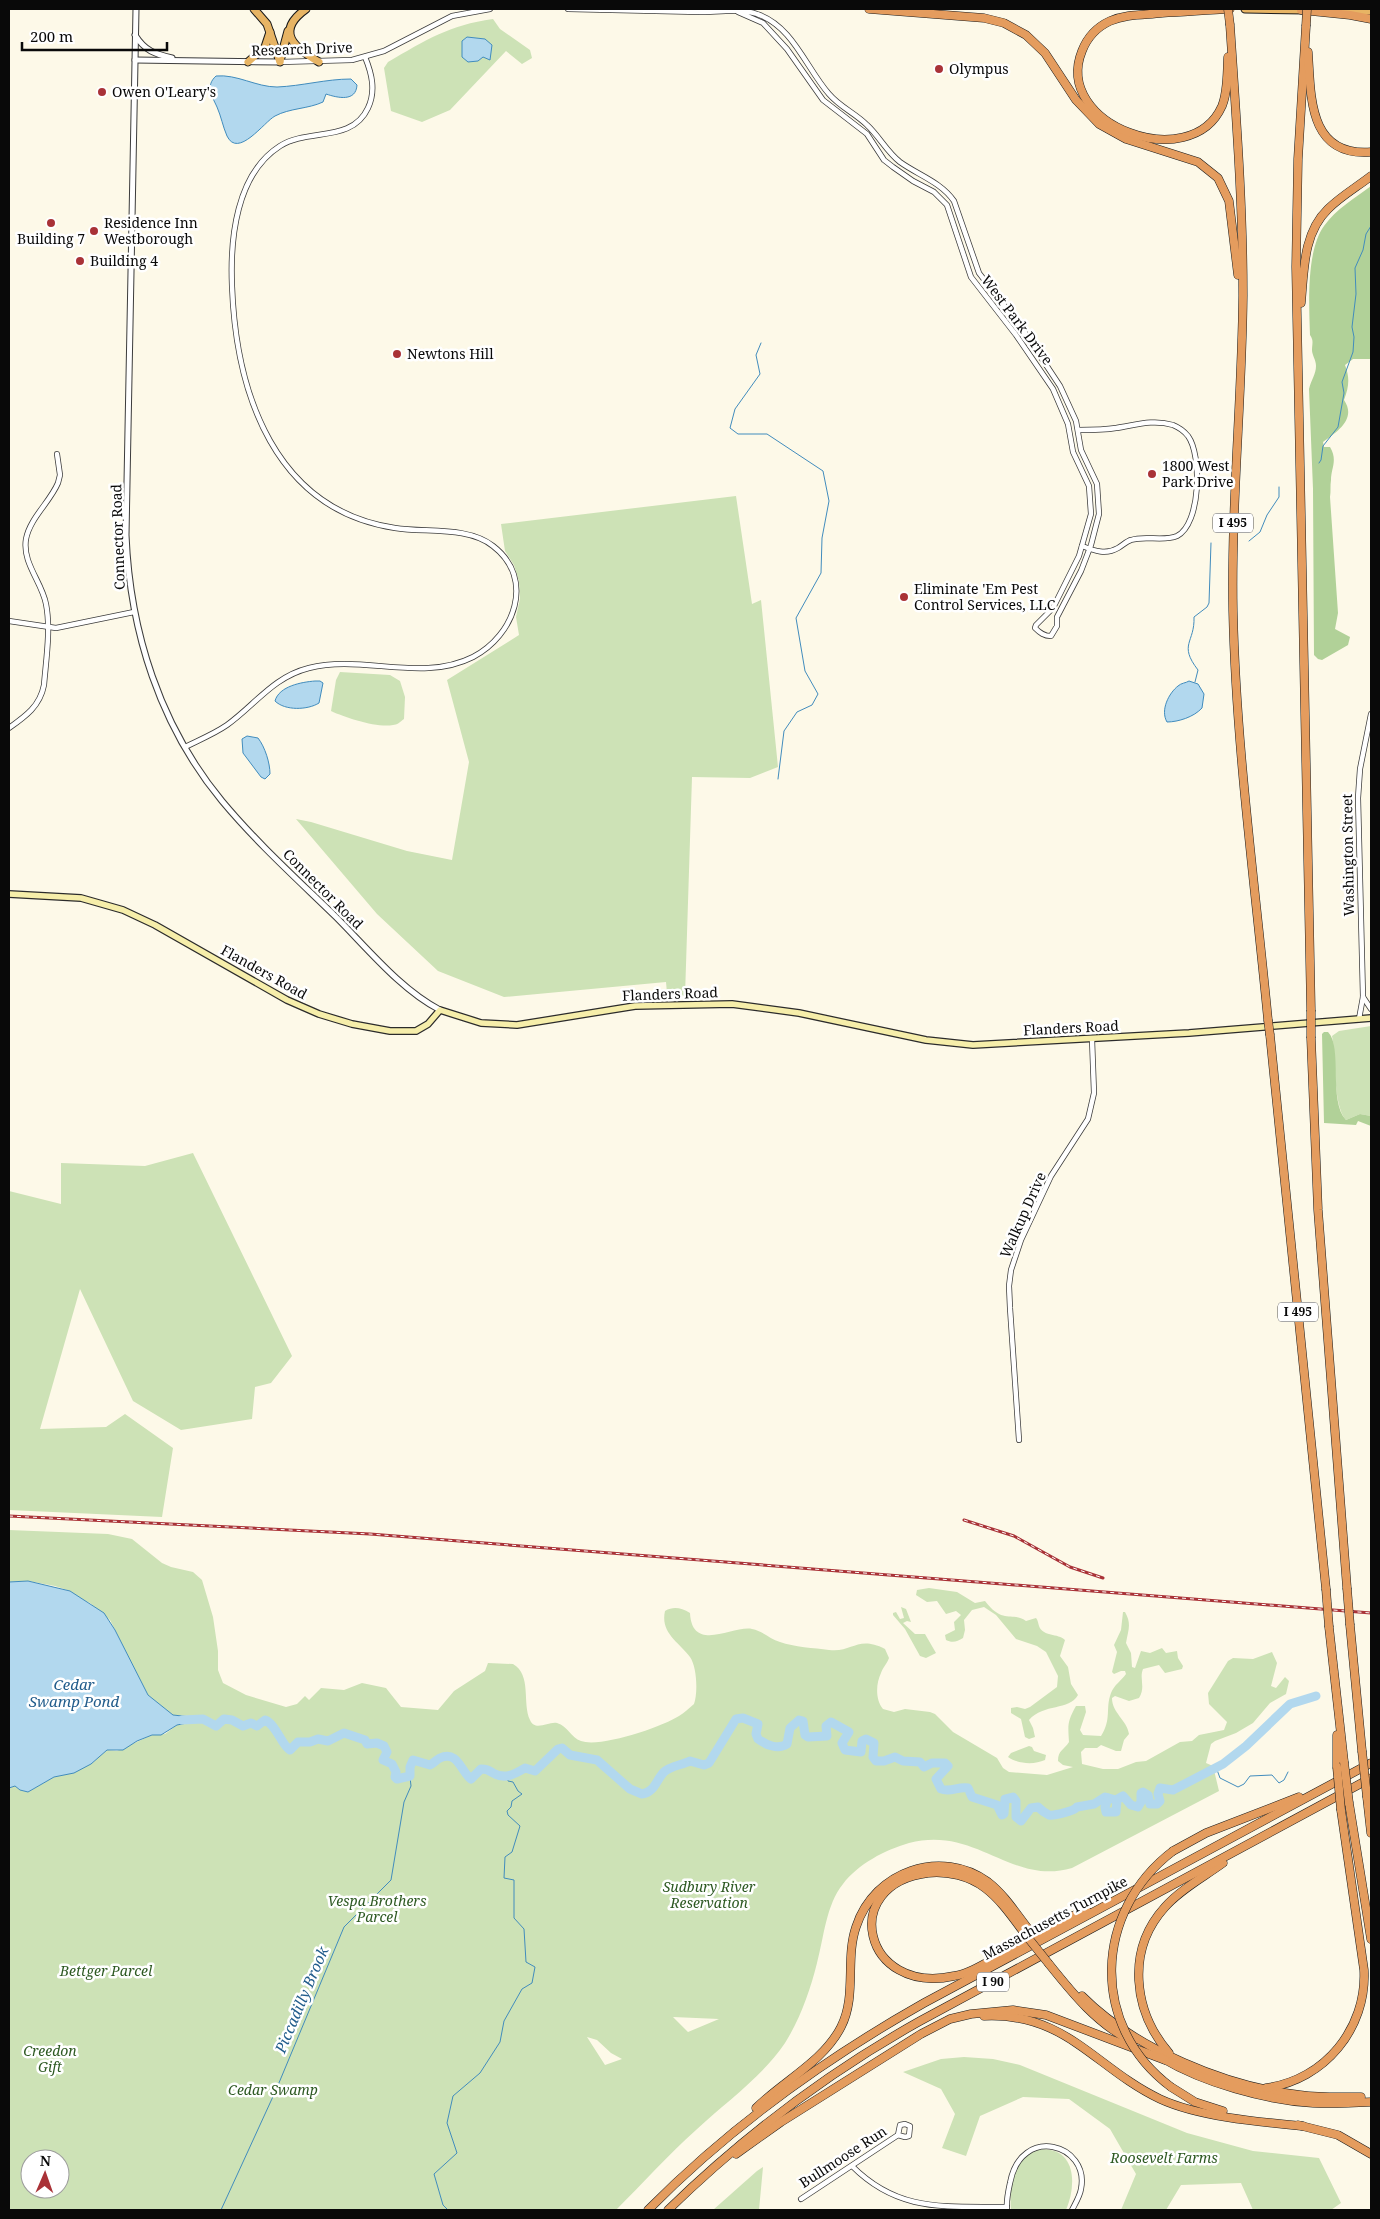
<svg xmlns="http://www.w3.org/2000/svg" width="1380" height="2219" font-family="'Noto Serif',serif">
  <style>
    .green { fill: #cde2b6; fill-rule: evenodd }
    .forest { fill: #b1d198 }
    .water { fill: #b2d8ee; stroke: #418cbd }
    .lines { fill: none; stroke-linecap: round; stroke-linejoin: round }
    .stream { stroke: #418cbd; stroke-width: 1 }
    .river { stroke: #b2d8ee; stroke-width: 9 }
    .minor-casing { stroke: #3c3c3c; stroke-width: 6 }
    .tertiary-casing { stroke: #3c3c3c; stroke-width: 7 }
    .secondary-casing { stroke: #2b2b2b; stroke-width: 8 }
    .trunk-casing { stroke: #1a1a1a; stroke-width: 9 }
    .motorway-casing { stroke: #1a1a1a; stroke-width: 9 }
    .minor { stroke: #fff; stroke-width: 4.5 }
    .tertiary { stroke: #fff; stroke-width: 5 }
    .secondary { stroke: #f6eeaa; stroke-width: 5.5 }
    .trunk { stroke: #e7b464; stroke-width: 7 }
    .motorway { stroke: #e49c5e; stroke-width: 8 }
    .rail-casing { stroke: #a93237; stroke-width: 3 }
    .rail { stroke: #fff; stroke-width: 1; stroke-dasharray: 4; stroke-linecap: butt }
    .motorway-bridge-casing { stroke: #1a1a1a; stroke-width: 9; stroke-linecap: butt }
    .motorway-bridge { stroke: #e49c5e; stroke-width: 8 }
    .poi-dot { fill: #a93237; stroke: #fff; stroke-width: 2 }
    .labels { text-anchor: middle; stroke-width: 5; stroke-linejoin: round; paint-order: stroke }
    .shield { fill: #fff; stroke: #535353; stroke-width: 1 }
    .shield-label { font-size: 12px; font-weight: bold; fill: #090909 }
    .street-label { font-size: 14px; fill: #090909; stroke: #fff }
    .poi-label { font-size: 14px; fill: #090909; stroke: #fff; text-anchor: start }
    .park-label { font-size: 14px; font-style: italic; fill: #2d5922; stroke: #fff }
    .water-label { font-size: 15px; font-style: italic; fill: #225d8c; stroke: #fff }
  </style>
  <rect width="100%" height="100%" fill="#fdf9e8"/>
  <g class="green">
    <path d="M493 19 500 29 530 50 532 58 522 64 506 51 450 110 422 122 391 111 384 68 388 62C426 40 449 25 493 19Z"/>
    <path d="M736 496 752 604 761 600 778 767 750 778 692 777 685 996 667 993 666 982 504 997 438 971 377 914 296 819 311 822 407 851 452 860 469 762 447 680 519 635 516 617 520 599 519 582 514 565 505 551 501 524Z"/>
    <path d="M340 672 390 675 400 681 405 697 404 719C400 722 397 725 393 725 377 728 346 718 331 711L336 680Z"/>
    <path d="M1371 1026V1116L1360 1114 1346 1120C1332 1104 1337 1057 1332 1036L1339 1031Z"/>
    <path d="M193 1153 292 1356 271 1383 255 1387 252 1419 181 1430 133 1401 80 1289 40 1429 106 1427 125 1414 173 1448 162 1517 9 1510V1191L61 1204V1163L145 1166Z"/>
    <path d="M9 1530 108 1534 132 1539 162 1563 171 1567 193 1572 202 1580 213 1617 218 1651V1670L223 1683 246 1695 286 1707 297 1704 305 1696 309 1700 321 1688 344 1690 362 1683 386 1688 401 1707 438 1710 454 1691 485 1671 488 1663 513 1664C532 1675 522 1703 530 1720 535 1732 549 1721 557 1723 568 1726 571 1738 581 1741 600 1748 662 1727 679 1716 684 1713 689 1708 694 1704 698 1693 697 1667 690 1657 679 1642 660 1633 665 1611 674 1606 681 1608 690 1613 692 1654 734 1625 752 1629 763 1631 770 1639 780 1642 794 1647 814 1648 829 1650 853 1653 857 1635 885 1649L889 1658C887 1664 883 1667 881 1673 876 1683 875 1700 883 1709L894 1712 905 1709 930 1712 935 1714 953 1732 997 1758 1003 1768 1009 1772 1047 1775 1073 1767 1063 1765 1058 1761C1058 1750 1064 1750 1069 1742 1068 1725 1067 1722 1076 1706H1085L1086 1712 1080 1730 1083 1735 1101 1736C1112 1719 1105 1709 1111 1693 1114 1685 1121 1681 1126 1674L1125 1671H1121L1114 1674 1112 1672 1117 1652 1114 1645 1121 1630 1123 1612H1125C1132 1624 1128 1631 1126 1643L1131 1653 1132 1667 1135 1668 1141 1651 1150 1653 1162 1648 1166 1653 1177 1651 1178 1658 1183 1666 1182 1669 1165 1673 1159 1665 1143 1669C1139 1679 1146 1687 1139 1698L1129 1701 1115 1696 1112 1698C1112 1713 1127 1720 1129 1734L1124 1740 1121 1751H1116L1101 1745 1097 1748H1085L1081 1752 1082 1764 1103 1769H1118L1136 1762 1146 1761 1180 1742 1192 1741 1199 1735 1224 1730 1227 1722 1209 1704 1208 1693 1228 1661 1233 1658 1253 1659 1272 1652 1277 1663 1271 1686 1276 1688 1285 1677 1289 1681 1286 1694 1270 1703 1253 1723 1236 1733 1215 1741 1211 1744 1206 1763 1213 1766 1219 1791 1072 1868C1011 1886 976 1825 909 1843 885 1850 858 1864 843 1884 826 1905 824 1937 817 1963 810 1991 800 2019 785 2043 761 2078 727 2101 696 2130 668 2155 643 2183 616 2210H9V1788L15 1786 20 1790 28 1792 54 1777 91 1764 107 1750 117 1751 152 1735 165 1734 177 1725 191 1722 189 1716 173 1715 148 1695 110 1620 90 1603 77 1597 70 1591 55 1586 28 1581 9 1582ZM673 2017 719 2019 688 2032ZM587 2037 597 2040 611 2053 622 2059 605 2065ZM30 2159H60V2189H30Z"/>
    <path d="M929 1588 957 1592 975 1603 985 1601C1003 1625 1012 1611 1026 1621L1036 1618C1038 1620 1038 1623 1039 1626 1043 1637 1058 1633 1065 1640L1060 1656 1068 1667 1071 1684 1078 1695C1069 1711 1044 1703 1029 1720L1033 1728 1035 1737 1029 1739 1025 1737 1021 1719 1011 1713V1708L1017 1707 1025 1709 1030 1707 1057 1687 1058 1676 1046 1652 1037 1646 1016 1639 996 1615 984 1607 972 1610 964 1620 965 1630 963 1638C957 1642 952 1643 946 1640L945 1635 955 1630 954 1622 961 1615 956 1611 946 1614 937 1601 927 1602 916 1595 917 1590Z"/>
    <path d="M901 1607 906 1609 911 1622 907 1621 903 1623 915 1634H925L936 1653 926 1658 920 1656 905 1629 893 1615V1613L896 1612 900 1619 904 1618Z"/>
    <path d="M1029 1746 1032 1747 1034 1751 1046 1755 1045 1760C1034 1765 1018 1764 1008 1757L1011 1753Z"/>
    <path d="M964 2057 993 2059 1020 2065 1187 2133 1253 2151 1319 2158 1341 2203 1331 2210H1253L1241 2183 1181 2185 1166 2210H1121L1136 2174 1110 2129 1069 2099 1023 2097 980 2116 966 2156 942 2148 955 2114 941 2089 903 2072 941 2059Z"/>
    <path d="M1034 2150C1075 2143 1078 2182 1066 2210H1011C1009 2188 1013 2162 1034 2150Z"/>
    <path d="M763 2167 759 2210H713L757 2171Z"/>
  </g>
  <g class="forest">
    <path d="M1371 186V359H1353L1345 365C1350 378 1349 387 1344 400 1357 419 1337 432 1323 442L1324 447H1330C1338 460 1331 468 1331 480 1330 486 1331 491 1330 497L1338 613 1335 629 1350 637 1348 645 1322 660 1318 659 1314 655 1313 489 1309 389C1311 380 1316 374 1316 366 1316 360 1312 355 1312 350 1312 343 1314 341 1310 335 1309 304 1306 251 1324 226 1336 209 1355 198 1371 186Z"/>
    <path d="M1324 1032H1328C1343 1047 1328 1101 1346 1120L1360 1114 1371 1116V1126L1358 1121 1356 1125 1324 1123 1322 1034Z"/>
  </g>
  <g class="water">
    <path d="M467 37 485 39 492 45 490 60 483 57 478 61 468 62 462 57V41Z"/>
    <path d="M216 76C237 74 256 87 277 87 302 86 326 79 351 79L357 85C356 102 338 98 326 94L323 102C308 109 290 108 275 116 264 122 238 159 227 136 223 127 221 116 217 107 212 96 205 86 216 76Z"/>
    <path d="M315 681H320L323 683 319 703C308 710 285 711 275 701 279 686 302 682 315 681Z"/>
    <path d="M1189 681 1198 684 1204 694 1202 708C1194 717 1178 722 1167 722 1160 710 1169 693 1178 686 1181 683 1186 683 1189 681Z"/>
    <path d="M247 736 258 738C265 747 270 763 270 774L265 779 261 777 243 753 242 739Z"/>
    <path d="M28 1581 70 1591 104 1613 115 1630 148 1695 173 1715 191 1717 192 1722 177 1725 161 1735H152L137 1741 123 1750H107L91 1764 74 1773 54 1777 28 1792 20 1790 15 1786 9 1788V1582Z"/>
  </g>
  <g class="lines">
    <g class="stream">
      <path d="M761 343 756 355 760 374 735 409 730 428 738 434H767L823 471 829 501 822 538 821 573 796 618 805 671 818 694 812 705 797 712 784 731 778 779"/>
      <path d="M1319 463 1321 460 1323 446 1338 427 1344 393 1342 382 1353 352 1354 337 1352 327 1356 294 1355 268 1363 250 1366 234 1371 226"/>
      <path d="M1249 541 1260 532 1267 515 1279 497V487"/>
      <path d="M1195 682 1198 670C1178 644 1195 643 1194 617L1207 607 1209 603 1211 543"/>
      <path d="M1216 1767 1220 1778 1238 1787 1244 1784 1250 1776 1272 1775 1279 1783 1284 1780 1288 1772"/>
      <path d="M221 2210 276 2090 344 1927 391 1880 404 1802 411 1786 410 1777"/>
      <path d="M448 2210 443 2205 434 2174 457 2153 447 2123 453 2096 480 2073 500 2042 504 2021 522 1989 532 1983 535 1967 526 1962 524 1929 514 1918V1880L504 1878 505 1857 512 1852 520 1826 508 1815 507 1811 511 1807 512 1801 522 1794 518 1791 513 1782 508 1781 507 1776"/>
    </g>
    <g class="river">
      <path d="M182 1720 203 1719 216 1726 224 1719 232 1720 243 1726 251 1723 257 1726 265 1720C277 1725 281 1745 290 1750L298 1742H310L318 1739 328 1741 344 1733 365 1740 367 1744 377 1743 384 1746 387 1752 383 1760 392 1764 396 1772 395 1777 397 1779 410 1776V1767L413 1760 430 1765C434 1763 436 1760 440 1758 458 1750 461 1772 471 1779L481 1769C487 1769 488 1770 493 1773 505 1780 515 1774 525 1768L535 1771 558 1749 562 1748 570 1755 597 1760 630 1789 642 1794C655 1792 656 1780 664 1772 670 1766 682 1765 690 1761L704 1765 709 1763 736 1719 743 1718 758 1724 756 1734 758 1739C766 1745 778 1750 787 1744L790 1728 799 1720 803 1721 805 1735 808 1737 827 1736 826 1726 831 1722 849 1732 842 1743 845 1750 861 1752 862 1741 866 1739 874 1743 873 1757 876 1761H884L895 1757 903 1761 920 1762 924 1767 932 1763H945L948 1766 936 1779 941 1789C950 1793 959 1786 968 1788L972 1797 997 1805 1002 1815 1004 1814 1005 1799 1013 1797 1016 1801V1817L1021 1821 1031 1808 1038 1807C1041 1810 1045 1813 1049 1815 1054 1816 1074 1811 1077 1807L1094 1804 1105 1797 1116 1800 1123 1796 1131 1805 1138 1807 1141 1802V1793L1143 1792 1148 1795 1150 1804H1157L1160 1801 1158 1794 1160 1788 1173 1790 1223 1764 1246 1746 1290 1704 1316 1696"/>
      <path d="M1108 1798 1105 1807 1106 1812H1116L1117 1800"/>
    </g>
    <g class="minor-casing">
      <g id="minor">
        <path d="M568 9C612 10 656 11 700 12 717 12 741 8 757 14 793 26 806 68 829 94 840 107 855 113 867 125 879 136 887 152 900 162 918 175 941 182 954 201L979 273 1023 330 1060 386 1076 421 1081 450 1097 484 1099 514 1091 545 1081 571 1057 617V626L1051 636C1044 636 1040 633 1035 628L1036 625 1053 608 1079 556 1091 514 1089 486 1073 452 1068 424 1053 389 1016 335 971 277 947 205 934 192 913 181 893 167 884 160 867 134 823 100 787 49 763 23 738 12"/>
        <path d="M280 62 352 60 384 51 452 16 490 9"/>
        <path d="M1078 430C1091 430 1104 430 1116 428 1136 425 1153 419 1173 425 1178 427 1184 431 1188 436 1202 455 1201 524 1177 536 1163 542 1145 535 1131 540 1127 541 1123 545 1118 548 1106 555 1095 551 1082 546"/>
        <path d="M9 621 56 628 134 612"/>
        <path d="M9 728C26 716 40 706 44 685 46 660 51 629 46 604 42 582 22 563 26 539 30 518 50 502 58 483L60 475 57 454"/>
        <path d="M185 747C199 740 214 734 227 725 255 705 273 677 309 668 362 654 422 683 473 657 514 636 536 579 493 546 468 526 426 533 395 528 275 510 236 394 232 286 230 239 236 174 280 146 308 128 352 143 368 108 376 91 372 74 365 57"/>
        <path d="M1363 997 1371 1009"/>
        <path d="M1359 1019 1363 997 1358 798 1360 769 1371 714"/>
        <path d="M1019 1440 1010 1308 1009 1286 1011 1270 1021 1240 1051 1176 1088 1119 1094 1093 1092 1039"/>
        <path d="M852 2166C899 2213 945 2206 1007 2207"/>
        <path d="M801 2199 898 2135 900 2125 905 2124 910 2126 909 2136 905 2137 898 2135"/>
        <path d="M1007 2210C1006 2201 1008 2192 1010 2183 1021 2124 1090 2144 1081 2189 1080 2196 1075 2204 1072 2210"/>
      </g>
    </g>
    <g class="tertiary-casing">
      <g id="tertiary">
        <path d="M136 9 126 535C130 632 160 726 222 801 257 843 297 879 336 917 367 948 401 990 440 1010"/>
        <path d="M135 35C145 51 155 54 172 58"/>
        <path d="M135 60 280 62"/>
      </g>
    </g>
    <g class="secondary-casing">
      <path id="secondary" d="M9 894 81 898 123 910 155 925 287 1000 319 1014 352 1024 390 1031H416L428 1024 440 1010 481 1023 517 1025 635 1006 732 1004 799 1013 926 1040 973 1045 1189 1033 1371 1018"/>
    </g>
    <g class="trunk-casing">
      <g id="trunk">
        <path d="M254 9 267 24 280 62"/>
        <path d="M306 9C274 32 295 48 319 62"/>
        <path d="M1245 9 1305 10"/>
        <path d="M1340 11H1371"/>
        <path d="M280 61 288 31"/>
        <path d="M248 62 265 47 270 32"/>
      </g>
    </g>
    <g class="motorway-casing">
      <g id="motorway">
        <path d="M869 9 984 18 1004 23 1026 35 1045 53 1076 100 1099 124 1126 139 1198 162 1218 178 1229 201 1238 275"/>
        <path d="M1301 10 1350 15 1371 19"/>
        <path d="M1230 25C1236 115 1243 205 1243 295 1242 400 1231 505 1233 611 1236 746 1255 884 1268 1020"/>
        <path d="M1306 26 1298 159 1296 267 1311 1010"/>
        <path d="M1308 52C1311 96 1308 157 1371 152"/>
        <path d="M1228 57C1227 73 1228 91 1222 106 1191 176 1052 125 1082 51 1087 38 1097 27 1110 21 1126 14 1144 15 1162 13 1184 12 1207 10 1230 9"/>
        <path d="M1301 303C1304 271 1303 233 1328 209 1341 196 1357 187 1371 176"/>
        <path d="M1270 1035 1326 1589"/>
        <path d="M1311 1038 1318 1210 1347 1588"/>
        <path d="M1350 1625 1362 1751"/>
        <path d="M1329 1627 1344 1762"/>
        <path d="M1337 1767V1735"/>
        <path d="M1367 1797 1371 1833"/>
        <path d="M1349 1803 1371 1939"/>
        <path d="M1173 1851 1206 1833 1299 1797"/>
        <path d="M1025 1934C1013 1918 1001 1900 985 1888 969 1876 948 1871 928 1873 838 1884 863 1996 954 1976 971 1973 987 1962 1002 1954 1026 1942 1049 1929 1072 1916L1087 1911"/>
        <path d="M1049 1964C1073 1994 1097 2024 1133 2042"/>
        <path d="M1082 1996C1135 2049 1226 2087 1300 2095 1321 2098 1341 2097 1361 2097"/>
        <path d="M984 2016C1066 2012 1095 2068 1160 2099 1199 2117 1259 2122 1303 2126"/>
        <path d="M1169 2053C1133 2011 1126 1950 1165 1907 1181 1889 1204 1877 1223 1863"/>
        <path d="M1162 2058C1204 2083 1265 2100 1313 2103 1333 2104 1352 2103 1371 2102"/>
        <path d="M1171 2087 1195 2102 1223 2111"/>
        <path d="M1266 2088C1325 2080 1367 2028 1364 1970L1341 1810"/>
        <path d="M756 2108C783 2081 823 2062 841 2027 857 1996 845 1959 856 1927 874 1871 941 1848 988 1882 1005 1895 1017 1915 1030 1931"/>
        <path d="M1298 2125 1338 2135 1371 2154"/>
        <path d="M736 2154 781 2122 921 2034 950 2019 971 2014 1013 2010 1046 2015 1165 2060"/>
        <path d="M648 2210C730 2127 823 2060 924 2003L1371 1763"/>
        <path d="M668 2210C744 2136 827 2073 920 2021L1371 1778"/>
      </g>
    </g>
    <use href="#minor" class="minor"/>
    <use href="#tertiary" class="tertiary"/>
    <use href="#secondary" class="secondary"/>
    <use href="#trunk" class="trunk"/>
    <use href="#motorway" class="motorway"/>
    <g class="rail-casing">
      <g id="rail">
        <path d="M9 1516 370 1534 1371 1613"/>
        <path d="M964 1520 1014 1536 1070 1567 1103 1578"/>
      </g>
    </g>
    <use href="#rail" class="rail"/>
    <g class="motorway-bridge-casing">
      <g id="motorway-bridge">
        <path d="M1228 9 1230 25"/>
        <path d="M1306 26 1307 9"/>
        <path d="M1311 1010V1038"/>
        <path d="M1268 1020 1270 1035"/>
        <path d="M1347 1588 1350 1625"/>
        <path d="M1326 1589 1329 1627"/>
        <path d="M1362 1751 1367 1797"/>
        <path d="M1344 1762 1349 1803"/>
        <path d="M1337 1767 1341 1810"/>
        <path d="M1025 1934 1049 1964"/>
        <path d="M1171 2087C1089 2026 1094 1911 1173 1851"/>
      </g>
    </g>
    <use href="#motorway-bridge" class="motorway-bridge"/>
  </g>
  <g class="poi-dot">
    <circle cx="939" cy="69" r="5"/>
    <circle cx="102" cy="92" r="5"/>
    <circle cx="51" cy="223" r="5"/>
    <circle cx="94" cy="231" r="5"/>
    <circle cx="80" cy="261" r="5"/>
    <circle cx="397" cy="354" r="5"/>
    <circle cx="1152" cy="474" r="5"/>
    <circle cx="904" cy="597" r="5"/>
  </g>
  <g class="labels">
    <g class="shield">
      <rect x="1213" y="513.5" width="40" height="19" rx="4"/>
      <rect x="1278" y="1302.5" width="40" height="19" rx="4"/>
      <rect x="977" y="1972.5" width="32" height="19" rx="4"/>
    </g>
    <g class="shield-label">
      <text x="1233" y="527">I 495</text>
      <text x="1298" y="1316">I 495</text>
      <text x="993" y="1986">I 90</text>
    </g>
    <g class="street-label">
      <text transform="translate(302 49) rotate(-2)" y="5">Research Drive</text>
      <text transform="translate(1017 320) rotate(53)" y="5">West Park Drive</text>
      <text transform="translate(118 537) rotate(-92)" y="5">Connector Road</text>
      <text transform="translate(1348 855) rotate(-91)" y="5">Washington Street</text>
      <text transform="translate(323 889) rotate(45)" y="5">Connector Road</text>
      <text transform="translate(264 972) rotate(29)" y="5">Flanders Road</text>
      <text transform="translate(670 994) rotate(-2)" y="5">Flanders Road</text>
      <text transform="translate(1071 1028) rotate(-3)" y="5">Flanders Road</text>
      <text transform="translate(1023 1215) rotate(-66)" y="5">Walkup Drive</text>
      <text transform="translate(1055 1918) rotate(-28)" y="5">Massachusetts Turnpike</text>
      <text transform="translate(843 2157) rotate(-33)" y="5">Bullmoose Run</text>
    </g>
    <g class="poi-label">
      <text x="949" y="74">Olympus</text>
      <text x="112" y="97">Owen O'Leary's</text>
      <text x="104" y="228">Residence Inn<tspan x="104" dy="16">Westborough</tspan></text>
      <text x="51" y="244" text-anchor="middle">Building 7</text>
      <text x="90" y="266">Building 4</text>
      <text x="407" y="359">Newtons Hill</text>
      <text x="1162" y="471">1800 West<tspan x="1162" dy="16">Park Drive</tspan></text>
      <text x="914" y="594">Eliminate 'Em Pest<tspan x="914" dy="16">Control Services, LLC</tspan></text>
    </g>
    <g class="park-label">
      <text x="709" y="1892">Sudbury River<tspan x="709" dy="16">Reservation</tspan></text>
      <text x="377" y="1906">Vespa Brothers<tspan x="377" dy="16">Parcel</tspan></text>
      <text x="106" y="1976">Bettger Parcel</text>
      <text x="50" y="2056">Creedon<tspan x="50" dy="16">Gift</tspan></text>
      <text x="273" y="2095">Cedar Swamp</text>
      <text x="1164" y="2163">Roosevelt Farms</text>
    </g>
    <g class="water-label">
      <text x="74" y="1690">Cedar<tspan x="74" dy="17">Swamp Pond</tspan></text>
      <text transform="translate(302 2000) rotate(-67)" y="5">Piccadilly Brook</text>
    </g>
  </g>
  <rect width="1380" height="2219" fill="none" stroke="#090909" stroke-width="20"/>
  <g transform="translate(45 2174) rotate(2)"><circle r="24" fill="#ffffff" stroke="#9d9d9d"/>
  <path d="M0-4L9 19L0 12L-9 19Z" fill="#a93237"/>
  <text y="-8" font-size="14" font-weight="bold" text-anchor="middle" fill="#090909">N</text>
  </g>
  <path d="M22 42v8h145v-8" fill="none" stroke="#090909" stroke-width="2.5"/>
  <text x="30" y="42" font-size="15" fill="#090909" stroke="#ffffff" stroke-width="4" paint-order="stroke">200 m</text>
</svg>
